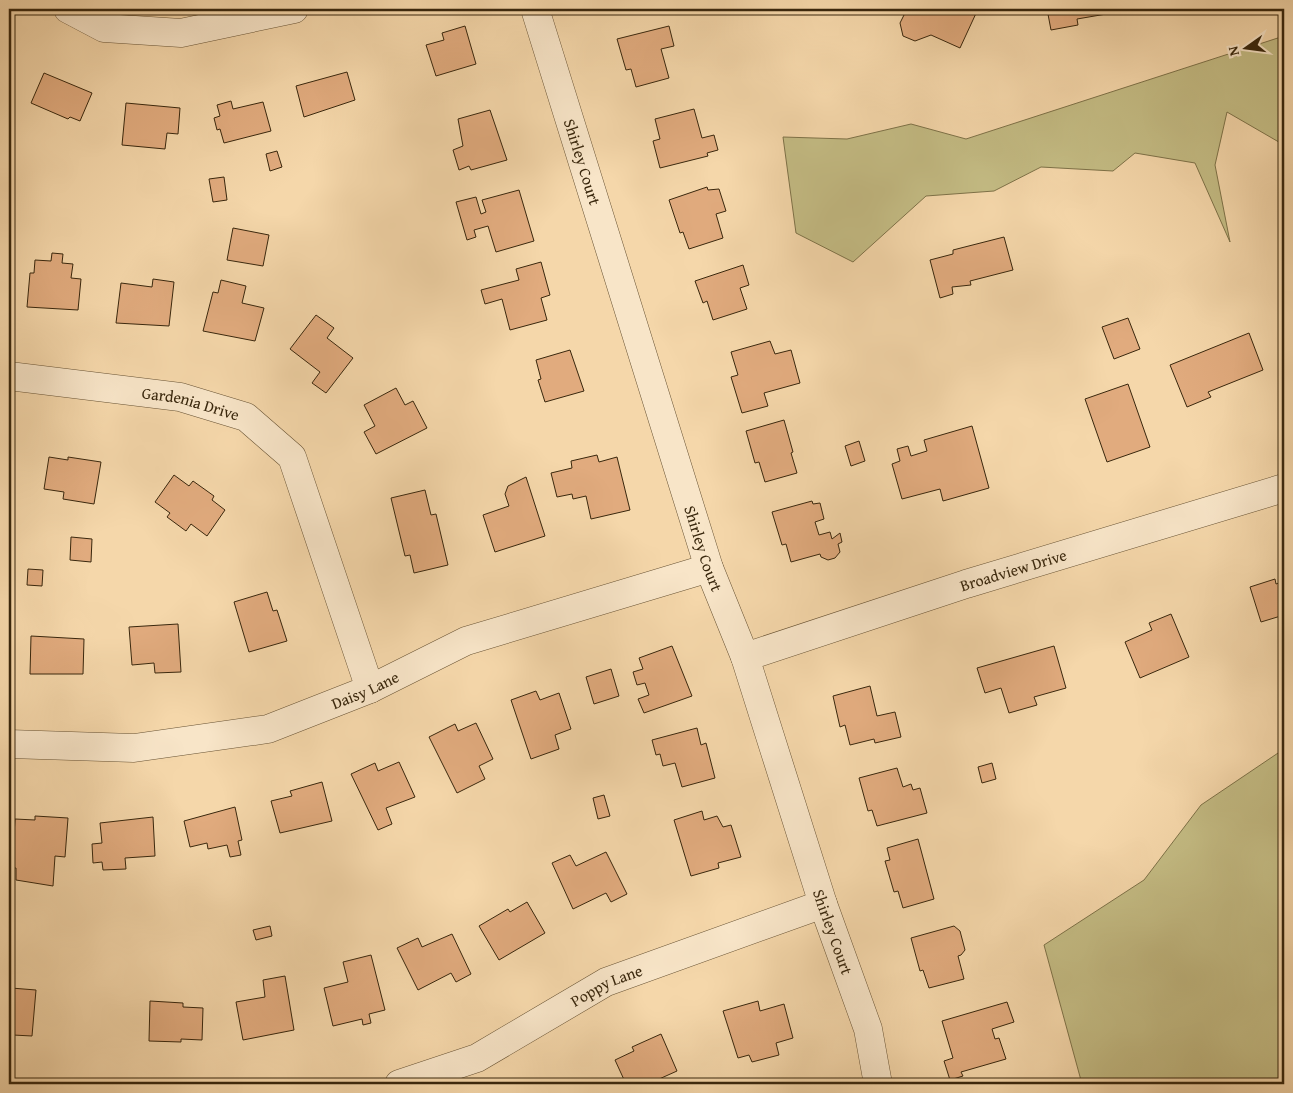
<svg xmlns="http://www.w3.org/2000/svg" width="1293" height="1093" font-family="'Gentium Book Plus',serif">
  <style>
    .green { fill: #c4bc84; stroke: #7e7248 }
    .building { fill: #e1ab7e; stroke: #39270d }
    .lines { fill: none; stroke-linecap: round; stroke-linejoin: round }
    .street-casing { stroke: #685334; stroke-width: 29 }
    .street { stroke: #f8e5c8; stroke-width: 28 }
    .labels { text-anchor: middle; stroke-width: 4.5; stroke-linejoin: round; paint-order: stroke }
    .street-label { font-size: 16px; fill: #39270d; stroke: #f8e5c8 }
  </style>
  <rect width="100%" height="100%" fill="#f5d7aa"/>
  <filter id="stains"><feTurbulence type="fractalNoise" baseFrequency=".004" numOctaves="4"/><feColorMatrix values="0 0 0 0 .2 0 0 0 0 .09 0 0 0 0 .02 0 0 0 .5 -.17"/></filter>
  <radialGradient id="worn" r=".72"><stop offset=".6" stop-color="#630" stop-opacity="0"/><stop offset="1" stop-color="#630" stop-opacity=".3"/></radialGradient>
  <g class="green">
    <path d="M1284 36V145L1227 112 1215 165 1230 242 1195 163 1135 153 1113 171 1041 167 994 191 926 196 853 262 796 233 783 137 847 139 911 124 966 139Z"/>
    <path d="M1284 749V1084H1082L1044 945 1144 880 1201 805Z"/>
  </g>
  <g class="building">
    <path d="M907 9H978L960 48 931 35 915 41 903 36 900 23Z"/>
    <path d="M1047 9H1118V12L1077 19 1078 25 1051 30Z"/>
    <path d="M465 26 476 64 436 76 426 45 444 40 442 33Z"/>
    <path d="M669 26 674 46 661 49 669 78 636 87 631 69 626 70 617 39Z"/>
    <path d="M347 72 355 100 304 117 296 86Z"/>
    <path d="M44 73 92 93 80 121 70 117 68 119 31 103Z"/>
    <path d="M231 101 233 109 263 102 271 131 224 143 220 129 217 130 214 118 220 116 217 105Z"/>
    <path d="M126 103 180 108 178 134 167 133 165 149 122 145Z"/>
    <path d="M694 109 702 138 714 135 718 150 707 153 708 156 660 168 653 141 660 139 655 119Z"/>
    <path d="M490 110 507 160 471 170 469 166 459 170 453 150 463 146 458 119Z"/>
    <path d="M277 151 282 167 270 171 266 154Z"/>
    <path d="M224 177 227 200 213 202 209 179Z"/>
    <path d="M707 187 708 190 719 189 726 211 716 214 723 238 689 249 683 232 680 233 669 200Z"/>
    <path d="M519 190 534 241 496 252 488 226 474 230 476 237 467 240 456 202 476 197 481 214 486 212 482 200Z"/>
    <path d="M233 228 269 235 263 266 227 260Z"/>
    <path d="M1004 237 1013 270 970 281 971 285 952 287 953 294 940 298 930 260 953 254V250Z"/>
    <path d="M52 253 63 254 62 263 73 264 71 278 81 279 78 310 27 307 30 273H34L35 260 51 261Z"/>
    <path d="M541 262 550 295 541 298 547 320 510 330 502 299 485 304 481 290 519 280 516 269Z"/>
    <path d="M743 265 749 285 740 288 747 309 713 320 707 301 703 303 695 281Z"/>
    <path d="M153 279 174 282 169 326 116 323 121 283 152 287Z"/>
    <path d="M221 280 246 286 242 303 264 308 255 341 203 331 213 292 218 293Z"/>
    <path d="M316 315 334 328 327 338 353 358 326 393 312 383 320 372 290 349Z"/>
    <path d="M1128 318 1140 349 1114 359 1102 327Z"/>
    <path d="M1249 333 1263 370 1208 392 1211 397 1187 407 1170 365Z"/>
    <path d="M770 341 775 354 791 350 800 383 764 393 768 406 742 413 731 377 738 375 731 352Z"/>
    <path d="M570 350 584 391 545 402 538 380 541 379 536 360Z"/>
    <path d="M1128 384 1150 447 1107 462 1085 399Z"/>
    <path d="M396 388 405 405 413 401 427 428 376 454 364 432 375 426 364 405Z"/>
    <path d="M784 420 793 452 791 453 797 473 765 482 759 462 755 463 746 431Z"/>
    <path d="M972 426 989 488 943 501 940 489 902 499 892 464 900 461 897 449 908 446 911 456 927 451 924 440Z"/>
    <path d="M859 441 865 461 851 466 845 446Z"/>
    <path d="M597 455 599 462 617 457 630 510 591 519 586 496 573 499 572 494 557 497 551 473 572 468 571 461Z"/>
    <path d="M49 457 68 460V457L101 462 94 504 63 499 64 492 44 489Z"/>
    <path d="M9 462 12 463 9 479Z"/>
    <path d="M174 475 189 486 193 481 214 496 212 500 225 510 207 536 191 524 186 531 167 517 170 513 155 502Z"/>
    <path d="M526 477 545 536 495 552 483 515 509 506 505 494 508 486Z"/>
    <path d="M425 490 431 515 436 514 448 565 414 573 410 555 405 556 391 498Z"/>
    <path d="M812 501 813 504 820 503 824 519 815 522 819 535 830 532 832 539 840 533 842 542 838 544 840 552 835 558 828 560 821 557 820 554 791 562 786 544 782 545 772 512Z"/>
    <path d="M71 537 92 539 91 562 70 560Z"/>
    <path d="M28 569 43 570 42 586 27 585Z"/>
    <path d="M1275 579 1276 584 1284 581V615L1261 622 1250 587Z"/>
    <path d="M267 592 273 611 277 610 287 641 249 652 234 602Z"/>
    <path d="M1171 614 1189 657 1140 678 1125 642 1152 630 1149 623Z"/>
    <path d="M178 624 181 672 155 673 154 663 132 665 129 627Z"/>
    <path d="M31 636 84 639 83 674H30Z"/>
    <path d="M672 646 692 696 644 713 638 699 649 695 645 683 637 685 633 672 643 669 639 658Z"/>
    <path d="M1054 646 1066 688 1034 697 1037 705 1009 713 1001 688 985 693 977 668Z"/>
    <path d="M611 669 619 696 594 704 586 677Z"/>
    <path d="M870 686 877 716 895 712 901 737 875 743 874 739 850 745 845 725 840 727 833 696Z"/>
    <path d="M536 691 540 700 559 693 571 729 555 735 559 749 531 759 511 700Z"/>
    <path d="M476 723 493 759 479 766 485 779 457 793 429 737 455 724 458 731Z"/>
    <path d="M697 728 701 745 706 743 715 778 682 787 675 763 663 766 660 754 656 755 652 740Z"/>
    <path d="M399 762 415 797 386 808 392 824 378 830 351 774 375 763 378 771Z"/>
    <path d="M992 763 996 779 982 783 978 767Z"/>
    <path d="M897 768 903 787 911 784 913 790 920 788 927 813 877 826 872 810 868 811 859 778Z"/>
    <path d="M322 782 332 821 280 833 271 801 292 796 290 791Z"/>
    <path d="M604 795 610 816 598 819 593 798Z"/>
    <path d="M235 807 242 840 238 841 241 855 230 857 227 845 208 849 207 843 190 847 184 821Z"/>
    <path d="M702 811 704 820 717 816 723 827 731 825 741 857 718 863 719 868 691 876 674 820Z"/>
    <path d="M35 816 68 818 65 857 55 856 53 886 16 880V868H12L15 819 35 820Z"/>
    <path d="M153 817 155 856 125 858 126 869 103 870 102 862 93 863 92 844 102 843 100 823Z"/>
    <path d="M918 839 934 899 903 908 898 891 894 892 885 861 890 860 887 848Z"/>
    <path d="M606 852 627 894 611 902 606 893 573 909 552 863 570 855 576 866Z"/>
    <path d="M527 902 545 933 499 960 479 926 508 909 510 912Z"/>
    <path d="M270 926 272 936 256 940 253 930Z"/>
    <path d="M954 926 960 931 965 950 961 955 958 956 964 979 929 988 923 970 920 971 911 938Z"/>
    <path d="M452 934 471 974 456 982 451 973 418 990 397 948 418 938 422 947Z"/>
    <path d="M371 955 385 1010 369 1014 371 1023 363 1025 362 1019 333 1026 324 988 348 982 343 962Z"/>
    <path d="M285 976 294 1030 243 1040 236 1002 265 997 263 980Z"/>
    <path d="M11 988 36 990 32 1036 13 1035V1039H9V999Z"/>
    <path d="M150 1001 183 1003V1007L203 1008 202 1040 181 1039V1042L149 1041Z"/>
    <path d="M758 1001 760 1011 784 1004 793 1038 776 1043 779 1055 752 1062 749 1055 738 1058 723 1011Z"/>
    <path d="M1007 1002 1014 1022 992 1029 995 1039 999 1038 1006 1059 961 1072 963 1076 950 1080 944 1061 953 1058 942 1021Z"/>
    <path d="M661 1034 677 1071 648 1084 647 1081 640 1084H626L615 1060 634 1051 632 1047Z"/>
  </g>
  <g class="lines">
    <g class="street-casing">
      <g id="street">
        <path d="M68 9 104 28 181 33 294 9"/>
        <path id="s1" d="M535 9 709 568 745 657 823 904 868 1029 878 1084"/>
        <path id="s2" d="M9 376 180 397 246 417 292 457 370 689"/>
        <path id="s3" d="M745 657 966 584 1284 488"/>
        <path id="s4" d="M9 744 134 748 268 729 370 689 466 641 709 568"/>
        <path id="s5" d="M399 1084 477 1058 606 982 823 904"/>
      </g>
    </g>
    <use href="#street" class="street"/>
  </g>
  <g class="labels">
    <g class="street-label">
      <text dy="6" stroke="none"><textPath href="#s1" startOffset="160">Shirley Court</textPath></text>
      <text dy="6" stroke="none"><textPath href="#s2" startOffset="184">Gardenia Drive</textPath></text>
      <text dy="6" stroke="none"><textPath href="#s1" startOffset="565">Shirley Court</textPath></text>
      <text dy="6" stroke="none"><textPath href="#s3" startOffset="282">Broadview Drive</textPath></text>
      <text dy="6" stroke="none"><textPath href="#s4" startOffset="365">Daisy Lane</textPath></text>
      <text dy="6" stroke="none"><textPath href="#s1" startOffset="970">Shirley Court</textPath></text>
      <text dy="6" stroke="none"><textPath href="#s5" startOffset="231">Poppy Lane</textPath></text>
    </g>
  </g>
  <rect width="1293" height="1093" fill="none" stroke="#f5d7aa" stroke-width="30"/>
  <rect x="10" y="10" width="1273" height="1073" fill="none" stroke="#39270d" stroke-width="2.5"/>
  <rect x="15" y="15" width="1263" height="1063" fill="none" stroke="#39270d"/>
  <g transform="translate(1246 48) rotate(256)" stroke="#f8e5c8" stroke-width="4" paint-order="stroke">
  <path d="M0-4L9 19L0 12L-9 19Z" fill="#39270d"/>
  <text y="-8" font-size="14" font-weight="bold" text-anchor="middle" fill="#39270d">N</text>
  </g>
  <rect width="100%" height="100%" filter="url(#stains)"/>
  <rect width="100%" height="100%" fill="url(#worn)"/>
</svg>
